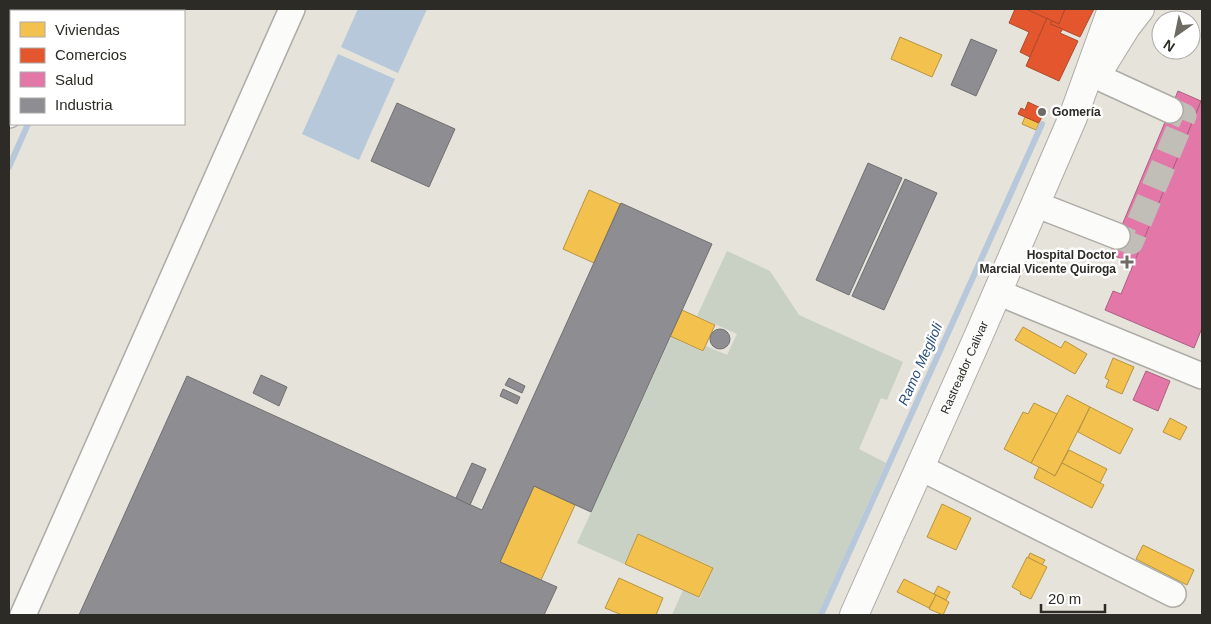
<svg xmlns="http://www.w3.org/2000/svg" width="1211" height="624" font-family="Arial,sans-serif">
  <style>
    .green { fill: #c8d1c3 }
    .water { fill: #b7c8db }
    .homes { fill: #f2c14e; stroke: #b79442 }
    .shops { fill: #e4572e; stroke: #ad4a2b }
    .health { fill: #e377a8; stroke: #ac6081 }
    .industry { fill: #8d8d92; stroke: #707071 }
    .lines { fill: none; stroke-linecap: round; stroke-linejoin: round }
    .stream { stroke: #b7c8db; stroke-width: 6 }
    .minor-tunnel { stroke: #c0beb6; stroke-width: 25; stroke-dasharray: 25 12; stroke-linecap: butt }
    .minor-casing { stroke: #adaba5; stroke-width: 28 }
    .major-casing { stroke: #adaba5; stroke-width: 30 }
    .minor { stroke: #fbfbf9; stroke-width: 25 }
    .major { stroke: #fbfbf9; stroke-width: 28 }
    .poi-dot { fill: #6d6b64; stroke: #fff; stroke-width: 2 }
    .labels { text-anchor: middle; stroke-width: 5; stroke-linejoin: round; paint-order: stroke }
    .poi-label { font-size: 12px; font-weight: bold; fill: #2c2b25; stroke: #fff; text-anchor: start }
    .street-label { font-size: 12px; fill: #2c2b25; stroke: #fff }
    .water-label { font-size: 14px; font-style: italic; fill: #294e77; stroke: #fff }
  </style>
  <rect width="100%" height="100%" fill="#e5e3da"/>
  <path class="green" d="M727 251 770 271 799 315 903 362 887 400 881 398 859 449 886 463 818 615H672L683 590 700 598 713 567 638 534 624 564 577 543 671 337 703 352 706 346 727 355 737 334 697 316Z"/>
  <g class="water">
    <path d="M358 9H427L398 73 341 47Z"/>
    <path d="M338 54 395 79 359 160 302 134Z"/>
  </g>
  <g class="homes">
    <path d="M900 37 942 55 932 77 891 59Z"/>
    <path d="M1025 117 1039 123 1036 130 1022 124Z"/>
    <path d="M589 190 620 204 594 263 563 249Z"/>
    <path d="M682 310 715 325 703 351 670 336Z"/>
    <path d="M1023 327 1061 348 1065 341 1087 354 1075 374 1015 340Z"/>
    <path d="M1113 358 1134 367 1122 394 1106 387 1109 380 1105 378Z"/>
    <path d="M1067 395 1090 407 1055 476 1031 463Z"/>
    <path d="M1034 403 1057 414 1031 463 1004 449 1023 412 1028 414Z"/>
    <path d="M1090 407 1133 429 1120 454 1078 432Z"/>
    <path d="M1170 418 1187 427 1180 440 1163 432Z"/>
    <path d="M1069 450 1107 469 1100 483 1062 463Z"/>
    <path d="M1062 463 1104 485 1092 508 1034 478 1039 467 1055 476Z"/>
    <path d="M534 486 575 505 541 580 500 562Z"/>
    <path d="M942 504 971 518 956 550 927 537Z"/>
    <path d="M638 534 713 568 699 597 625 564Z"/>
    <path d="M1143 545 1194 570 1187 585 1136 559Z"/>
    <path d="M1030 553 1045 560 1042 565 1028 558Z"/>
    <path d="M1027 557 1047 567 1031 599 1020 594 1021 592 1012 587Z"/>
    <path d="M619 578 663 598 656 615H622L605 608Z"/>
    <path d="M904 579 936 595 929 608 897 592Z"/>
    <path d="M938 586 950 592 946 600 934 594Z"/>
    <path d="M936 595 949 602 943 615 929 609Z"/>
  </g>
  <g class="shops">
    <path d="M1015 9H1026L1047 18 1030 57 1020 52 1029 32 1009 23Z"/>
    <path d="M1026 9H1065L1059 24Z"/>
    <path d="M1065 9H1094L1080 37 1050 24 1052 21 1059 24Z"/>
    <path d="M1047 18 1052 21 1050 24 1063 29 1060 33 1078 41 1059 81 1026 66Z"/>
    <path d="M1028 102 1045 110 1039 123 1018 114 1021 108 1025 110Z"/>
  </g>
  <g class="health">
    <path d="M1178 91 1201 101 1134 264 1110 254Z"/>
    <path d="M1202 99V328L1194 348 1105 310 1113 291 1121 294Z"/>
    <path d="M1146 371 1170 381 1158 411 1133 400Z"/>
  </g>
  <g class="industry">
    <path d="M971 39 997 50 976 96 951 85Z"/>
    <path d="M397 103 455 129 429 187 371 161Z"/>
    <path d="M868 163 902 178 849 295 816 280Z"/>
    <path d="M905 179 937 193 884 310 852 296Z"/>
    <path d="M621 203 712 244 591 512 534 486 500 562 557 587 544 615H79L187 376 482 510Z"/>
    <circle cx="720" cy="339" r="10"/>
    <path d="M261 375 287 387 279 406 253 393Z"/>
    <path d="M509 378 525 386 522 393 505 385Z"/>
    <path d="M503 389 520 397 517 404 500 396Z"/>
    <path d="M472 463 486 469 470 505 456 498Z"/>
  </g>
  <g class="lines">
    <g class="stream">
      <path d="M78 11 79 9"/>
      <path d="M9 167 28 124"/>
      <path d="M821 615 1042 124"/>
    </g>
    <path class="minor-tunnel" d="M1117 236 1131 242 1184 116 1170 110"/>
    <g class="minor-casing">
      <g id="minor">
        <path d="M56 11 57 9"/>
        <path d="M1096 76 1170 110"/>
        <path d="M9 115 11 110"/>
        <path d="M1035 204 1117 236"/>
        <path d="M997 292 1202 376"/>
        <path d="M919 467 1173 594"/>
        <path d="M23 615 292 9"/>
      </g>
    </g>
    <g class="major-casing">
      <g id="major">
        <path d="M1103 64 1126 27 1140 9"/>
        <path id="s1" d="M854 615 978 337 1073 117 1112 9"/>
      </g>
    </g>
    <use href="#minor" class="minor"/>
    <use href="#major" class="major"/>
  </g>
  <g class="poi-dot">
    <circle cx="1042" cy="112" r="5"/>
    <path d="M1124.5 254.5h5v5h5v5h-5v5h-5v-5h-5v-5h5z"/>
  </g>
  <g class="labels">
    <g class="poi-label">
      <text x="1052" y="116">Gomería</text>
      <text x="1116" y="259" text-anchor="end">Hospital Doctor<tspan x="1116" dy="14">Marcial Vicente Quiroga</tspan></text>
    </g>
    <g class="street-label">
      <text dy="4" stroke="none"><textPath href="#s1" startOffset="271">Rastreador Calivar</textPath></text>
    </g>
    <g class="water-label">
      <text transform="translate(920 364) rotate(-66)" y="5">Ramo Meglioli</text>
    </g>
  </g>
  <rect width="1211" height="624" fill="none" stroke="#2c2b25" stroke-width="20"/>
  <rect x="10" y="10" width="175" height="115" fill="#ffffff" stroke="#abaaa8"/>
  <rect x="20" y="22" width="25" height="15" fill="#f2c14e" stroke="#abaaa8"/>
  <text x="55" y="35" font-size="15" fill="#2c2b25">Viviendas</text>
  <rect x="20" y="48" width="25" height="15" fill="#e4572e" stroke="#abaaa8"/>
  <text x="55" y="60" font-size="15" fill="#2c2b25">Comercios</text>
  <rect x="20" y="72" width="25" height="15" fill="#e377a8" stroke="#abaaa8"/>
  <text x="55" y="85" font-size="15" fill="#2c2b25">Salud</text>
  <rect x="20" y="98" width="25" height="15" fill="#8d8d92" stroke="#abaaa8"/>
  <text x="55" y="110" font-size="15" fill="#2c2b25">Industria</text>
  <g transform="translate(1176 35) rotate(213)"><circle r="24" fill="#ffffff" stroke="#abaaa8"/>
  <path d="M0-4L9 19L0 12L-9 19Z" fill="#6d6b64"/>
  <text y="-8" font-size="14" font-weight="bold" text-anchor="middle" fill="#2c2b25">N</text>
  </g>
  <path d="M1041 604v8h64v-8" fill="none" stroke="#2c2b25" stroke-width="2.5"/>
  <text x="1048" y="604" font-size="15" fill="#2c2b25" stroke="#ffffff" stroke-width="4" paint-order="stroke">20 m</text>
</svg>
